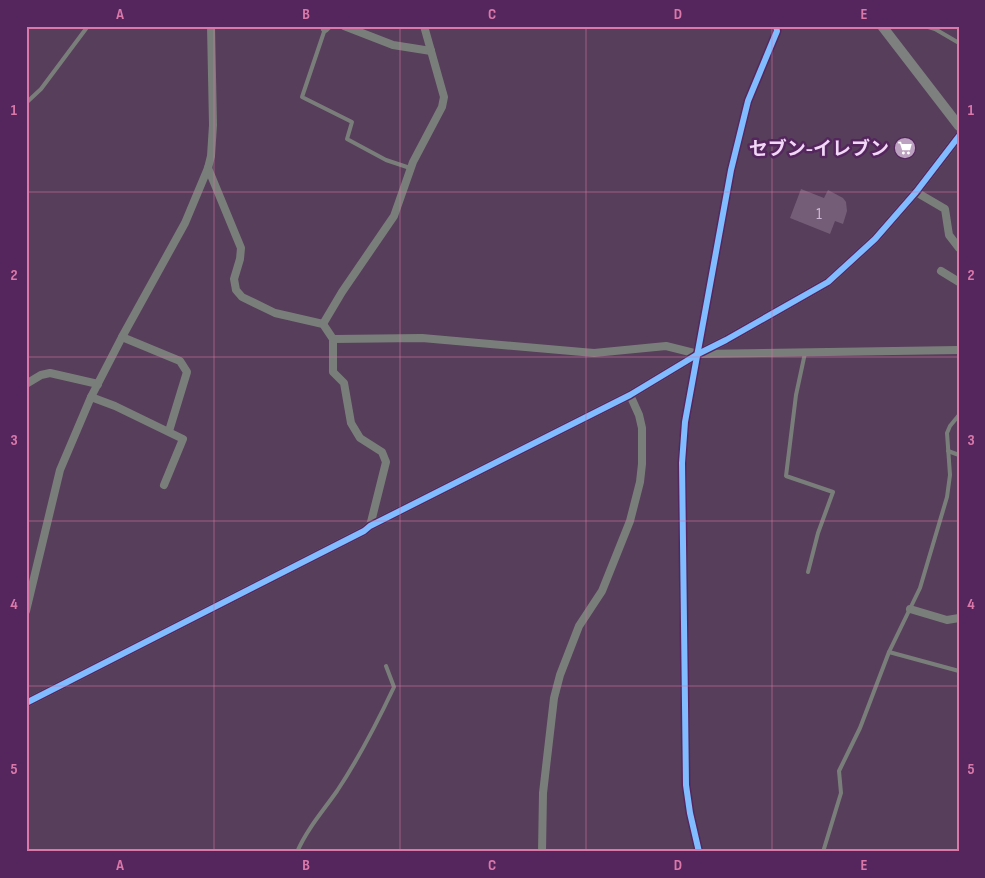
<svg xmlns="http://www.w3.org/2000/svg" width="985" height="878" font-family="'Sofia Sans Condensed','Noto Sans JP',sans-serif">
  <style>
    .building { fill: #745e77 }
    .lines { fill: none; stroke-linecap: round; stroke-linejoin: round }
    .service { stroke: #7a7e7a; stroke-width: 4 }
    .minor { stroke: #7a7e7a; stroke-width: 8 }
    .tertiary { stroke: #7a7e7a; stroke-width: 9 }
    .secondary { stroke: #7e7f7f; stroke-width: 10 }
    .cycleway-casing { stroke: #54265d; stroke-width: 9 }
    .cycleway { stroke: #80bcff; stroke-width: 6 }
    .grid { fill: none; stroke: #da78a9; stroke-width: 1; stroke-opacity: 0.55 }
    .labels { text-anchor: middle; stroke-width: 5; stroke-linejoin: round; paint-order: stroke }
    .number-label { font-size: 16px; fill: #d2b9d7 }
    .poi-label { font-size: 19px; font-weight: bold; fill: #f2d7f7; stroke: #54265d; text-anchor: end }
    .neatline { fill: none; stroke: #da78a9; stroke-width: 2 }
    .grid-label { font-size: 16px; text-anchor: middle; font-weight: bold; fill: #da78a9 }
  </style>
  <rect width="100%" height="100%" fill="#573e5b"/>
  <path class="building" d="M801 189 824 198 828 190 843 198 846 202 847 211 843 224 835 221 830 234 790 218Z"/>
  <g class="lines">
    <g class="service">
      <path d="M320 26 325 29 302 97 352 122 347 139 386 160 410 168"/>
      <path d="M925 26 935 29 959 43"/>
      <path d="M26 103 41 89 88 26"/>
      <path d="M805 353 796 395 786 476 833 492 818 533 808 572"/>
      <path d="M948 451 959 455"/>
      <path d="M889 652 959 671"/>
      <path d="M297 852C307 829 323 811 337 791 359 758 377 723 394 687L386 666"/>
      <path d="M823 852 841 793 839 771 860 728 889 652 920 588 947 497 950 475 947 433 950 426 959 415"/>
    </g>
    <g class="minor">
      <path d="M344 26 393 45 431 51"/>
      <path d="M325 29 328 26"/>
      <path d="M208 168 241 248 240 259 234 279 236 290 242 297 275 313 323 324 333 339V372L344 383 351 423 360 438 382 452 386 462 370 526"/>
      <path d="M916 192 945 209 949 235 959 248"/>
      <path d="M941 271 959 282"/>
      <path d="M323 324 342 292 394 216 413 162 442 107 444 97 424 26"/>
      <path d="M122 337 180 361 187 372 169 431"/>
      <path d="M333 339 422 338 594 353 666 346 698 354 959 350"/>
      <path d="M26 384 41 375 50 373 98 384"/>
      <path d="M91 397 115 406 183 439 164 485"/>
      <path d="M910 609 947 620 959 618"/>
      <path d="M26 611 60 470 91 397 122 337 185 223 208 168 211 156 213 125 211 26"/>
      <path d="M542 852 543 793 554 698 560 675 579 626 602 591 630 521 640 482 642 464V428L639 415 630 395"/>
      <path d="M699 852 690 813 686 785 682 463 685 422 731 170 748 101 777 31 776 26"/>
    </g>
    <path class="tertiary" d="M26 703 364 531 370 526 630 395 698 354 726 340 828 282 875 239 916 192 959 136"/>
    <path class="secondary" d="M882 26 959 126"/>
    <g class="cycleway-casing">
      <g id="cycleway">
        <path d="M26 703 364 531 370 526 630 395 698 354 726 340 828 282 875 239 916 192 959 136"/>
        <path d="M699 852 690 813 686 785 682 463 685 422 731 170 748 101 777 31 776 26"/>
      </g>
    </g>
    <use href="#cycleway" class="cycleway"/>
  </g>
  <path class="grid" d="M214 26V852M400 26V852M586 26V852M772 26V852M26 192H959M26 357H959M26 521H959M26 686H959"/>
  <defs>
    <g id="supermarket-disc" transform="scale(1.125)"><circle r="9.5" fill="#bca1c0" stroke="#54265d"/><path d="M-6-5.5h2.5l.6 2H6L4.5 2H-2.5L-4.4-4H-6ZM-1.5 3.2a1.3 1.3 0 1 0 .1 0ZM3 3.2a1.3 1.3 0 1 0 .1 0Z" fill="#fff"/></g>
  </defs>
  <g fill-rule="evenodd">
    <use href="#supermarket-disc" x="905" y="148"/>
  </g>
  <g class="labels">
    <g class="number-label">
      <text x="819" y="219">1</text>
    </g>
    <g class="poi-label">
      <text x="889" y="155">セブン-イレブン</text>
    </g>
  </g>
  <rect width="985" height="878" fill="none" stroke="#54265d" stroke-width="55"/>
  <rect x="28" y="28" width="930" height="822" class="neatline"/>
  <g class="grid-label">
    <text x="120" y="19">A</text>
    <text x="306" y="19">B</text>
    <text x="492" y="19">C</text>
    <text x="678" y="19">D</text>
    <text x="864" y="19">E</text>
    <text x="14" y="115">1</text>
    <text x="971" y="115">1</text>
    <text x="14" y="280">2</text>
    <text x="971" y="280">2</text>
    <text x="14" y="445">3</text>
    <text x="971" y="445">3</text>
    <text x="14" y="609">4</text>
    <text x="971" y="609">4</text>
    <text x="14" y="774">5</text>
    <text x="971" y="774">5</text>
    <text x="120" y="870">A</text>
    <text x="306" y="870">B</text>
    <text x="492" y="870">C</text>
    <text x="678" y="870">D</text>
    <text x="864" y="870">E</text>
  </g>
</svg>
